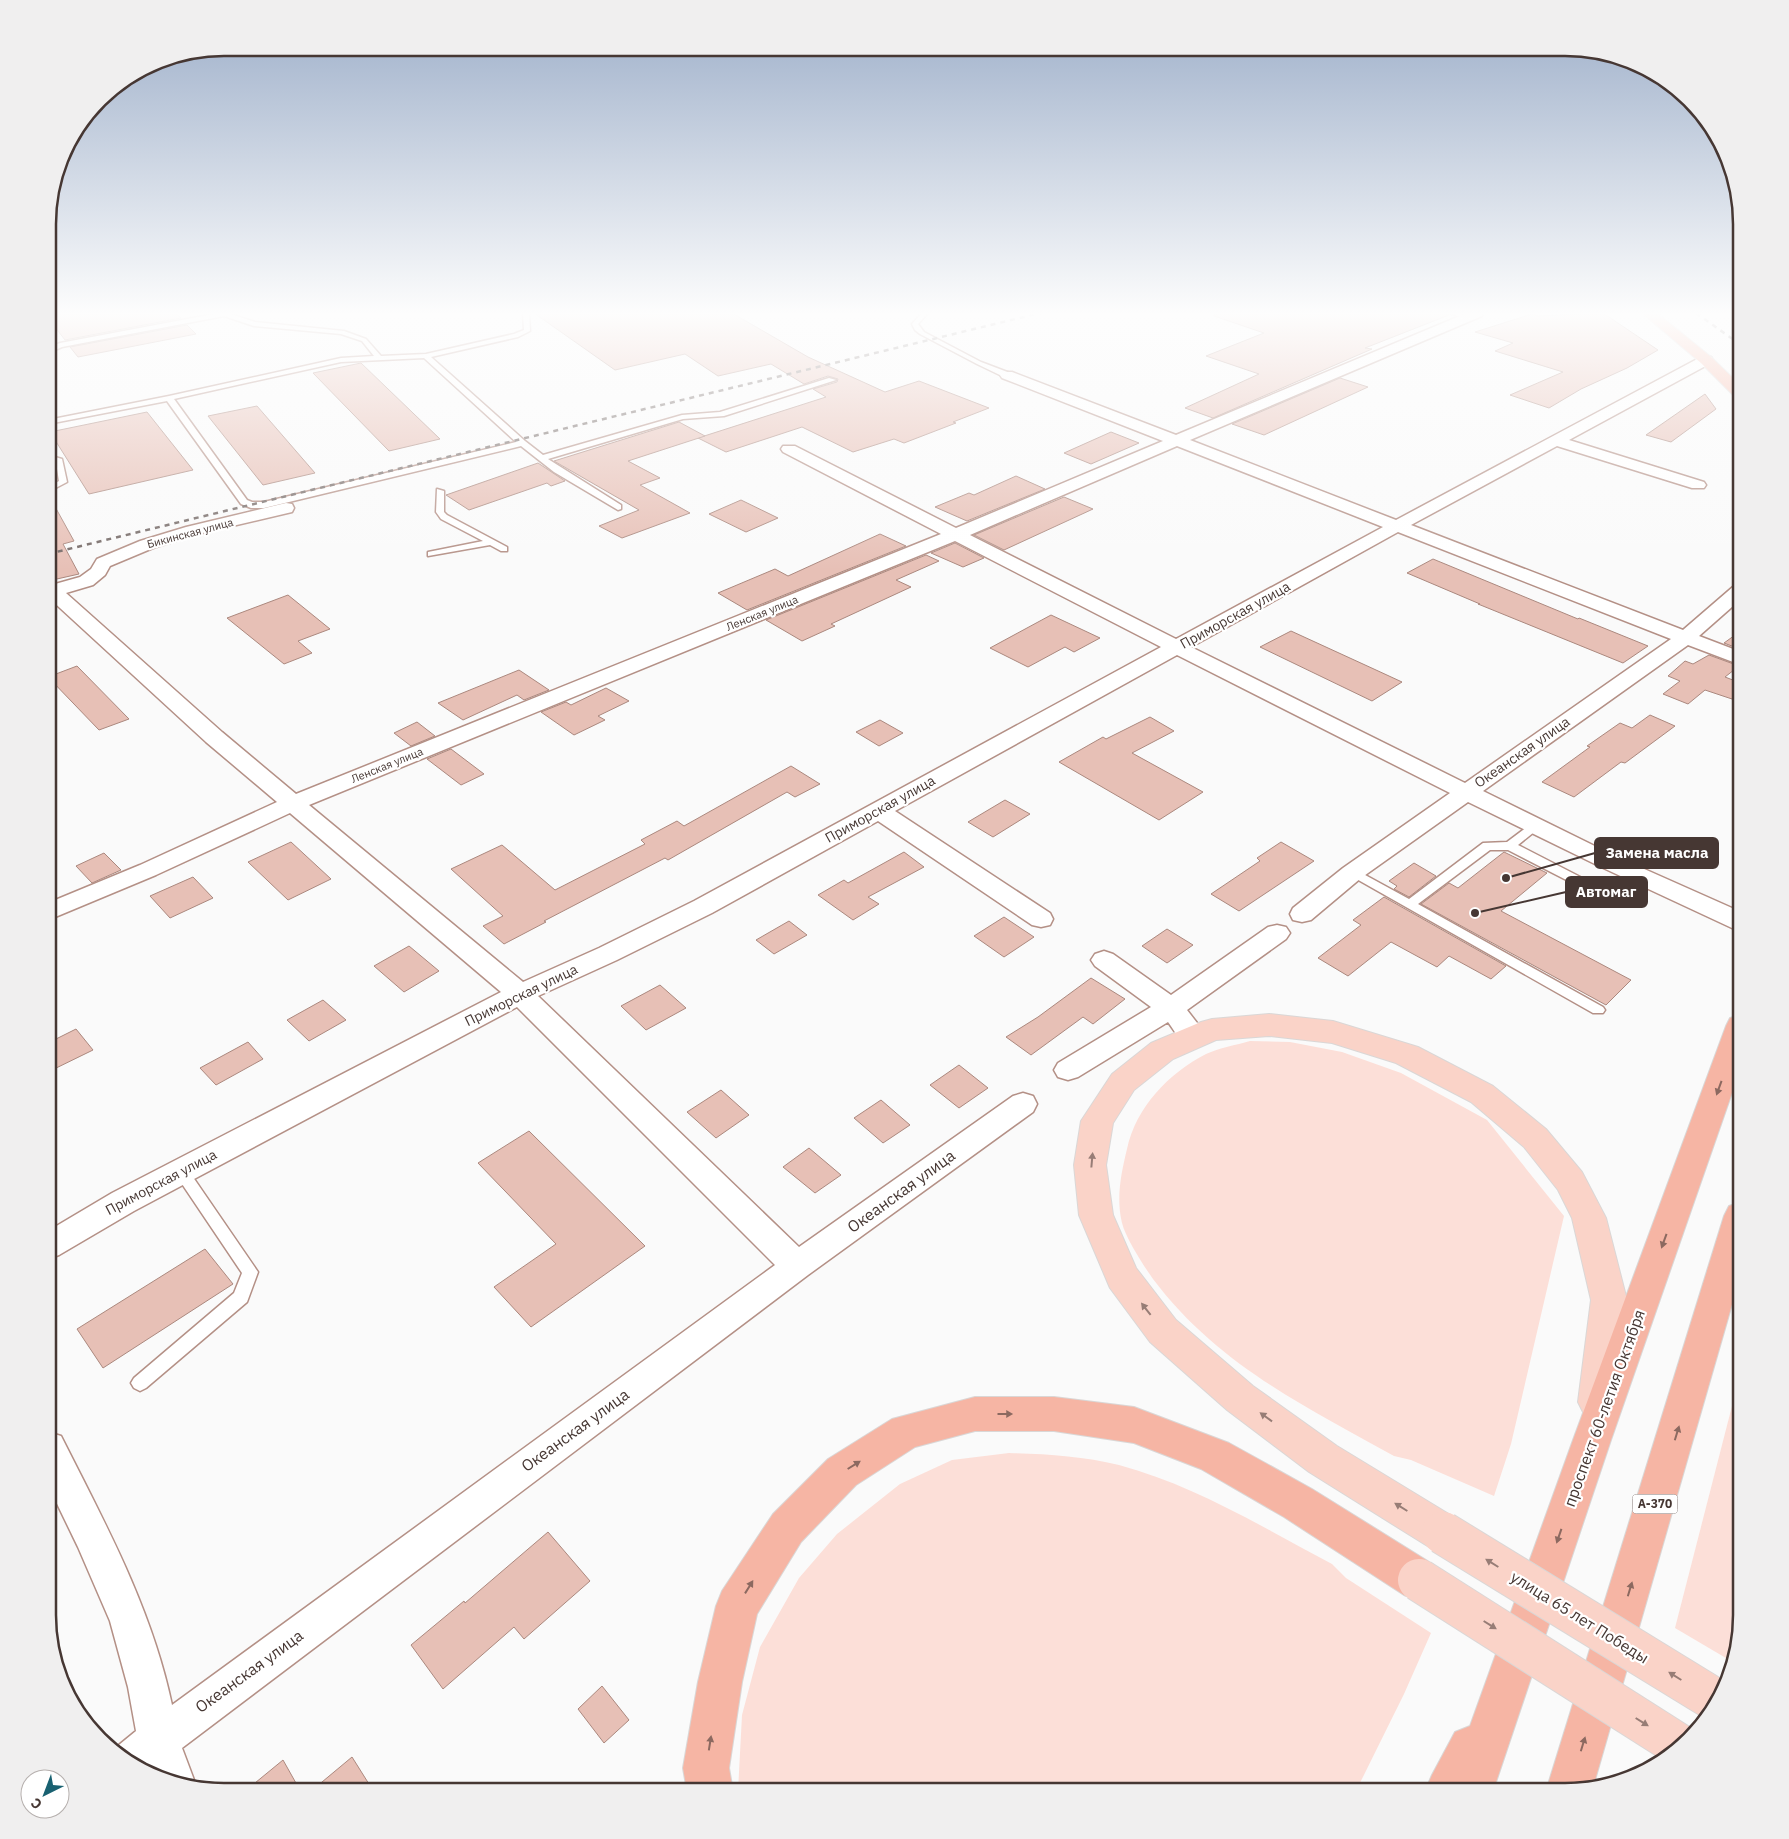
<svg xmlns="http://www.w3.org/2000/svg" width="1789" height="1839" font-family="'IBM Plex Sans',sans-serif">
  <style>
    .green { fill: #fcdfd8 }
    .building { fill: #e7c0b6; stroke: #ab887e }
    .lines { fill: none; stroke-linecap: round; stroke-linejoin: round }
    .lane-casing { stroke: #b49086; stroke-width: 3 }
    .street-casing { stroke: #b49086; stroke-width: 3 }
    .primary-casing { stroke: #dad7d6; stroke-width: 2 }
    .highway-casing { stroke: #dad7d6; stroke-width: 2 }
    .lane { fill: #fff; fill-rule: evenodd }
    .street { fill: #fff; fill-rule: evenodd }
    .primary { fill: #fad3c8; fill-rule: evenodd }
    .highway { fill: #f6b5a4; fill-rule: evenodd }
    .rail { stroke: #766b68; stroke-width: 2.5; stroke-dasharray: 5 5; stroke-linecap: butt }
    .primary-bridge-casing { stroke: #dad7d6; stroke-width: 44; stroke-linecap: butt }
    .primary-bridge { stroke: #fad3c8; stroke-width: 42 }
    .oneway { fill: #8c6960 }
    .oneway2 { fill: #977d76 }
    .labels { text-anchor: middle; stroke-width: 4.5; stroke-linejoin: round; paint-order: stroke }
    .far-street-label { font-size: 11px; fill: #463733; stroke: #fff }
    .shield { fill: #fff; stroke: #7e7370; stroke-width: 1 }
    .shield-label { font-size: 12px; font-weight: bold; fill: #463733 }
    .street-label { font-size: 14px; fill: #463733; stroke: #fff }
    .near-street-label { font-size: 16px; fill: #463733; stroke: #fff }
    .rim { fill: none; stroke: #463733; stroke-width: 2.5 }
    .leader { fill: none; stroke: #463733; stroke-width: 2 }
    .callout-dot { fill: #463733; stroke: #fff; stroke-width: 2 }
    .callout { fill: #463733; stroke: #463733; stroke-width: 2 }
    .callout-label { font-size: 15px; text-anchor: middle; font-weight: bold; fill: #fff }
  </style>
  <rect width="100%" height="100%" fill="#fafafa"/>
  <g class="green">
    <path d="M1250 1041 1290 1042 1342 1052 1401 1073 1487 1120 1564 1216 1511 1444 1494 1496 1411 1460 1394 1456C1304 1406 1217 1364 1153 1279 1144 1266 1126 1239 1122 1223 1116 1198 1121 1174 1127 1149 1136 1107 1169 1073 1206 1054 1219 1048 1236 1045 1250 1041Z"/>
    <path d="M1741 1371V1615L1731 1661 1675 1628Z"/>
    <path d="M1009 1453C1046 1454 1083 1456 1119 1465 1194 1485 1264 1528 1332 1564L1346 1578 1431 1633 1404 1694 1356 1791H738L742 1715 760 1647 799 1578 837 1534 900 1484 952 1460Z"/>
  </g>
  <g class="building">
    <path d="M48 313H176L181 318 65 340 48 318Z"/>
    <path d="M534 313H732L808 357 885 392 919 381 989 408 953 422 956 423 904 443 894 439 853 452 802 427 726 452 698 438 826 397 813 389 837 382 838 379 828 376 804 384 771 364 718 376 685 354 615 370Z"/>
    <path d="M1215 313H1447L1449 315 1365 348 1372 349 1213 418 1185 408 1259 374 1206 356 1264 333 1214 316Z"/>
    <path d="M1603 313 1658 350 1627 368 1581 389 1549 408 1510 395 1563 372 1495 351 1513 343 1475 332 1532 314 1537 316Z"/>
    <path d="M187 325 196 334 78 357 70 347Z"/>
    <path d="M361 363 440 439 389 451 313 373Z"/>
    <path d="M1340 378 1368 387 1264 435 1232 424Z"/>
    <path d="M1705 394 1716 409 1671 442 1646 435Z"/>
    <path d="M257 406 315 473 263 485 208 416Z"/>
    <path d="M147 412 193 470 89 494 50 432Z"/>
    <path d="M679 422 705 436 628 461 660 478 640 485 690 513 622 538 599 526 639 510 554 461Z"/>
    <path d="M1111 432 1139 443 1091 464 1064 453Z"/>
    <path d="M538 463 565 481 551 486 547 483 469 510 446 495Z"/>
    <path d="M1016 476 1045 489 967 521 935 507 969 493 974 495Z"/>
    <path d="M48 494 74 541 63 544 79 574 48 581Z"/>
    <path d="M1064 497 1093 509 1004 550 974 535Z"/>
    <path d="M741 500 778 518 746 532 709 514Z"/>
    <path d="M880 534 906 546 747 610 718 593 775 569 788 576Z"/>
    <path d="M955 543 984 558 963 567 931 553Z"/>
    <path d="M926 555 939 561 896 580 911 587 831 624 835 626 802 641 766 620Z"/>
    <path d="M1433 559 1578 619 1579 618 1648 646 1623 663 1478 604H1480L1407 573Z"/>
    <path d="M288 595 330 629 298 641 312 653 284 664 227 618Z"/>
    <path d="M1051 615 1100 638 1074 652 1065 647 1028 667 990 648Z"/>
    <path d="M1742 630V650L1724 643Z"/>
    <path d="M1291 631 1376 670 1402 682 1372 701 1260 647Z"/>
    <path d="M1709 655 1739 666 1725 677 1738 682 1732 699 1705 690 1688 704 1663 694 1680 681 1668 676 1685 661 1693 664Z"/>
    <path d="M77 666 129 719 99 730 48 677Z"/>
    <path d="M519 670 549 690 524 700 517 695 463 720 438 703Z"/>
    <path d="M606 688 629 701 598 716 605 720 574 735 541 712 566 702 571 705Z"/>
    <path d="M1650 715 1675 726 1625 763 1621 762 1574 797 1542 782 1590 747 1587 746 1620 723 1632 728Z"/>
    <path d="M1150 717 1174 731 1132 753 1203 792 1159 820 1059 762 1103 737 1106 739Z"/>
    <path d="M880 720 903 733 879 746 856 732Z"/>
    <path d="M417 722 435 736 411 746 394 733Z"/>
    <path d="M451 749 484 774 461 785 427 759Z"/>
    <path d="M791 766 820 784 795 797 787 792 668 860 665 858 544 921 546 922 504 944 483 926 503 916 451 869 502 845 555 890 645 844 641 840 677 821 684 826Z"/>
    <path d="M1005 800 1030 814 993 837 968 822Z"/>
    <path d="M291 842 331 879 288 900 248 862Z"/>
    <path d="M1281 842 1314 861 1239 911 1211 894 1260 861 1257 858Z"/>
    <path d="M904 852 924 867 868 897 879 904 853 920 818 895 844 880 848 883Z"/>
    <path d="M1504 852 1547 873 1501 911 1631 980 1606 1005 1421 904 1449 883 1458 888Z"/>
    <path d="M104 853 121 870 92 883 76 866Z"/>
    <path d="M1414 863 1436 876 1409 897 1394 889 1397 886 1389 881Z"/>
    <path d="M193 877 213 898 170 918 150 896Z"/>
    <path d="M1384 897 1506 966 1491 979 1449 956 1437 967 1391 942 1348 976 1318 958 1361 925 1353 920Z"/>
    <path d="M1004 917 1034 937 1004 957 974 936Z"/>
    <path d="M789 921 807 935 774 954 756 940Z"/>
    <path d="M1167 929 1193 945 1167 963 1142 946Z"/>
    <path d="M409 946 439 971 404 992 374 966Z"/>
    <path d="M1091 978 1125 999 1093 1024 1083 1017 1031 1055 1006 1037 1038 1017Z"/>
    <path d="M660 985 686 1008 646 1030 621 1006Z"/>
    <path d="M323 1000 346 1020 309 1041 287 1020Z"/>
    <path d="M76 1029 93 1050 48 1072V1043Z"/>
    <path d="M248 1042 263 1059 216 1085 200 1068Z"/>
    <path d="M959 1065 988 1088 959 1108 930 1085Z"/>
    <path d="M721 1090 749 1115 716 1138 687 1112Z"/>
    <path d="M881 1100 910 1125 883 1143 854 1118Z"/>
    <path d="M529 1131 645 1246 531 1327 494 1287 556 1244 478 1163Z"/>
    <path d="M809 1148 841 1175 815 1193 783 1167Z"/>
    <path d="M205 1249 233 1284 103 1368 77 1329Z"/>
    <path d="M548 1532 590 1581 524 1639 514 1627 443 1689 411 1645 464 1601 465 1603Z"/>
    <path d="M602 1686 629 1720 604 1743 578 1709Z"/>
    <path d="M352 1757 374 1792H310Z"/>
    <path d="M283 1760 301 1792H244Z"/>
  </g>
  <g class="lines">
    <g class="lane-casing">
      <g id="lane">
        <path d="M219 313H227L255 322 344 331 366 339 381 356 426 354 514 334 524 330 523 313H529L530 331 518 337 431 357 525 441 543 455 682 415 720 412 829 378 836 380 724 416 683 419 548 459 621 505V509L618 510 554 472 521 446 264 508H251L241 504 167 401 48 424V420L169 396 341 358 374 356 362 341 341 334 254 326 224 316 62 347 48 353V348L60 343ZM424 358 516 442 264 502H252L247 500 174 399 341 362Z"/>
        <path d="M922 313H928L918 324 924 332 981 362 1010 373V377H1004L977 364 920 334 915 330 912 324Z"/>
        <path d="M1449 313H1458L1470 317 1467 319Z"/>
        <path d="M55 457 62 459 67 482 48 492V487L59 481Z"/>
        <path d="M437 489 444 491V512L447 515 507 547V551H501L490 545 428 556V552L483 541 441 519 436 512Z"/>
        <path d="M1535 822 1539 824 1541 826 1539 828 1518 845 1588 881 1590 884 1588 887H1580L1508 850H1490L1418 904 1603 1007 1605 1010 1603 1013H1593L1346 873 1352 869 1356 870 1409 899 1483 843 1507 842 1531 824Z"/>
        <path d="M181 1165 186 1167 258 1272 247 1302 146 1388 140 1391 134 1388 131 1383 134 1378 234 1293 242 1273 176 1175 174 1171 176 1167Z"/>
      </g>
    </g>
    <g class="street-casing">
      <g id="street">
        <path d="M1467 313H1483L1482 316 1190 440 1396 520 1701 357H1711L1713 360 1711 363 1569 440 1704 482 1706 485 1704 488H1692L1557 446 1411 525 1683 630 1734 586 1741 585V599L1699 636 1741 652V665L1688 645 1483 791 1615 856 1741 912V930L1732 928 1599 866 1468 802 1361 878 1311 920 1302 922 1293 920 1290 914 1293 908 1343 868 1450 793 1177 655 895 811 1050 913 1053 919 1050 925 1041 927 1032 925 878 821 712 913 617 960 538 996 799 1247 1013 1096 1023 1093 1033 1096 1037 1104 1033 1112 808 1275 182 1748 194 1780 192 1784 150 1774 149 1772 146 1773 114 1749 136 1731 128 1687 110 1621 78 1547 48 1485V1432L61 1436C105 1523 152 1609 172 1705L775 1265 517 1007 134 1211 59 1255 48 1259V1231L112 1193 501 992 290 813 156 875 48 920V903L140 865 277 802 206 742 48 597V586L80 577 91 569 97 559 140 541 186 527 286 503 292 504 294 508 292 512 198 534 153 548 110 566 105 575 93 585 66 593 222 732 296 794 941 534 783 452 781 449 783 446H795L956 528 1163 441 1002 378 1000 375 1002 372H1012L1176 435ZM1177 446 1383 527 1176 639 970 535ZM1398 532 1671 639 1465 783 1191 647ZM955 541 1161 647 694 901 599 948 523 982 309 805Z"/>
        <path d="M1277 925 1286 927 1290 933 1286 939 1187 1010 1208 1037 1204 1044C1183 1050 1179 1037 1168 1022L1078 1077 1068 1080 1058 1077 1054 1070 1058 1063 1151 1007 1095 966 1091 960 1095 954 1104 951 1113 954 1171 995 1268 927Z"/>
      </g>
    </g>
    <g class="primary-casing">
      <path id="primary" d="M1269 1014 1333 1021 1418 1047 1493 1086 1546 1129 1582 1172 1606 1218 1627 1300 1616 1402 1610 1414 1597 1419 1584 1414 1578 1402 1591 1300 1572 1218 1558 1190 1524 1147 1471 1102 1396 1063 1332 1043 1269 1036 1216 1040 1173 1059 1134 1090 1113 1123 1106 1165 1113 1215 1136 1268 1176 1320 1253 1386 1337 1446 1457 1519 1463 1533 1457 1547 1443 1553 1429 1547 1309 1472 1227 1410 1150 1342 1110 1288 1079 1215 1074 1165 1081 1121 1112 1074 1151 1043 1201 1022 1212 1019Z"/>
    </g>
    <g class="highway-casing">
      <g id="highway">
        <path d="M1642 313H1657L1711 357 1741 386V399L1735 397 1701 363Z"/>
        <path d="M1741 1015V1067L1611 1440 1493 1791H1425L1432 1775 1455 1732 1470 1726 1573 1440 1726 1026 1730 1018Z"/>
        <path d="M1741 1202V1273L1593 1787 1565 1791H1546L1724 1216 1729 1206Z"/>
        <path d="M975 1397H1054L1134 1407 1229 1443 1312 1489 1434 1565 1440 1580 1434 1595 1419 1601 1404 1595 1284 1517 1201 1469 1134 1443 1054 1431H975L915 1447 856 1485 801 1542 757 1614 742 1682 729 1768 733 1791H687L683 1768 698 1682 716 1606 722 1591 773 1514 828 1459 892 1419Z"/>
      </g>
    </g>
    <use href="#lane" class="lane"/>
    <use href="#street" class="street"/>
    <use href="#primary" class="primary"/>
    <use href="#highway" class="highway"/>
    <g class="rail">
      <path d="M1696 313 1741 345"/>
      <path d="M48 554 1040 313"/>
    </g>
    <g class="primary-bridge-casing">
      <g id="primary-bridge">
        <path d="M1443 1533 1717 1701"/>
        <path d="M1419 1580 1682 1747"/>
      </g>
    </g>
    <use href="#primary-bridge" class="primary-bridge"/>
  </g>
  <defs><path id="oneway-solid" d="M-6-.8H1V-3.2L6.5 0L1 3.2V.8H-6Z" transform="scale(1.25)"/></defs>
  <g class="oneway">
    <use href="#oneway-solid" transform="translate(1719 1088) rotate(110)"/>
    <use href="#oneway-solid" transform="translate(1664 1241) rotate(110)"/>
    <use href="#oneway-solid" transform="translate(1005 1414)"/>
    <use href="#oneway-solid" transform="translate(1677 1433) rotate(-73)"/>
    <use href="#oneway-solid" transform="translate(854 1465) rotate(-32)"/>
    <use href="#oneway-solid" transform="translate(1559 1536) rotate(109)"/>
    <use href="#oneway-solid" transform="translate(749 1587) rotate(-58)"/>
    <use href="#oneway-solid" transform="translate(1630 1589) rotate(-73)"/>
    <use href="#oneway-solid" transform="translate(710 1743) rotate(-81)"/>
    <use href="#oneway-solid" transform="translate(1583 1744) rotate(-73)"/>
  </g>
  <g class="oneway2">
    <use href="#oneway-solid" transform="translate(1092 1160) rotate(-85)"/>
    <use href="#oneway-solid" transform="translate(1146 1309) rotate(-128)"/>
    <use href="#oneway-solid" transform="translate(1266 1417) rotate(-144)"/>
    <use href="#oneway-solid" transform="translate(1401 1507) rotate(-148)"/>
    <use href="#oneway-solid" transform="translate(1492 1563) rotate(-148)"/>
    <use href="#oneway-solid" transform="translate(1490 1625) rotate(32)"/>
    <use href="#oneway-solid" transform="translate(1675 1676) rotate(-148)"/>
    <use href="#oneway-solid" transform="translate(1642 1722) rotate(32)"/>
  </g>
  <linearGradient id="sky" x2="0" y2="1"><stop stop-color="#9badc8"/><stop offset="0.55" stop-color="#fdfdfd"/><stop offset="1" stop-color="#fdfdfd" stop-opacity="0"/></linearGradient>
  <rect width="1789" height="570" fill="url(#sky)"/>
  <g class="labels">
    <g class="far-street-label">
      <text transform="translate(190 533) rotate(-15)" y="4">Бикинская улица</text>
      <text transform="translate(762 613) rotate(-22)" y="4">Ленская улица</text>
      <text transform="translate(387 765) rotate(-22)" y="4">Ленская улица</text>
    </g>
    <rect class="shield" x="1632.5" y="1494.5" width="45" height="19" rx="4"/>
    <g class="shield-label">
      <text x="1655" y="1508">А-370</text>
    </g>
    <g class="street-label">
      <text transform="translate(1235 615) rotate(-29)" y="5">Приморская улица</text>
      <text transform="translate(1522 752) rotate(-35)" y="5">Океанская улица</text>
      <text transform="translate(880 809) rotate(-29)" y="5">Приморская улица</text>
      <text transform="translate(521 995) rotate(-26)" y="5">Приморская улица</text>
      <text transform="translate(161 1182) rotate(-28)" y="5">Приморская улица</text>
    </g>
    <g class="near-street-label">
      <text transform="translate(901 1191) rotate(-36)" y="6">Океанская улица</text>
      <text transform="translate(1604 1408) rotate(-70)" y="6">проспект 60-летия Октября</text>
      <text transform="translate(575 1430) rotate(-36)" y="6">Океанская улица</text>
      <text transform="translate(1580 1617) rotate(32)" y="6">улица 65 лет Победы</text>
      <text transform="translate(249 1671) rotate(-36)" y="6">Океанская улица</text>
    </g>
  </g>
  <path d="M0 0H1789V1839H0ZM224 56H1565A168 168 0 0 1 1733 224V1615A168 168 0 0 1 1565 1783H224A168 168 0 0 1 56 1615V224A168 168 0 0 1 224 56Z" fill="#f0efef" fill-rule="evenodd"/>
  <path class="rim" d="M224 56H1565A168 168 0 0 1 1733 224V1615A168 168 0 0 1 1565 1783H224A168 168 0 0 1 56 1615V224A168 168 0 0 1 224 56Z"/>
  <path class="leader" d="M1506 878L1595 853M1475 913L1566 892"/>
  <g class="callout-dot">
    <circle cx="1506" cy="878" r="5"/>
    <circle cx="1475" cy="913" r="5"/>
  </g>
  <g class="callout">
    <rect x="1595" y="838" width="123" height="30" rx="5"/>
    <rect x="1566" y="877" width="81" height="30" rx="5"/>
  </g>
  <g class="callout-label">
    <text x="1657" y="858">Замена масла</text>
    <text x="1606" y="897">Автомаг</text>
  </g>
  <g transform="translate(45 1794) rotate(222)"><circle r="24" fill="#ffffff" stroke="#b5afad"/>
  <path d="M0-4L9 19L0 12L-9 19Z" fill="#196171"/>
  <text y="-8" font-size="14" font-weight="bold" text-anchor="middle" fill="#463733">С</text>
  </g>
</svg>
